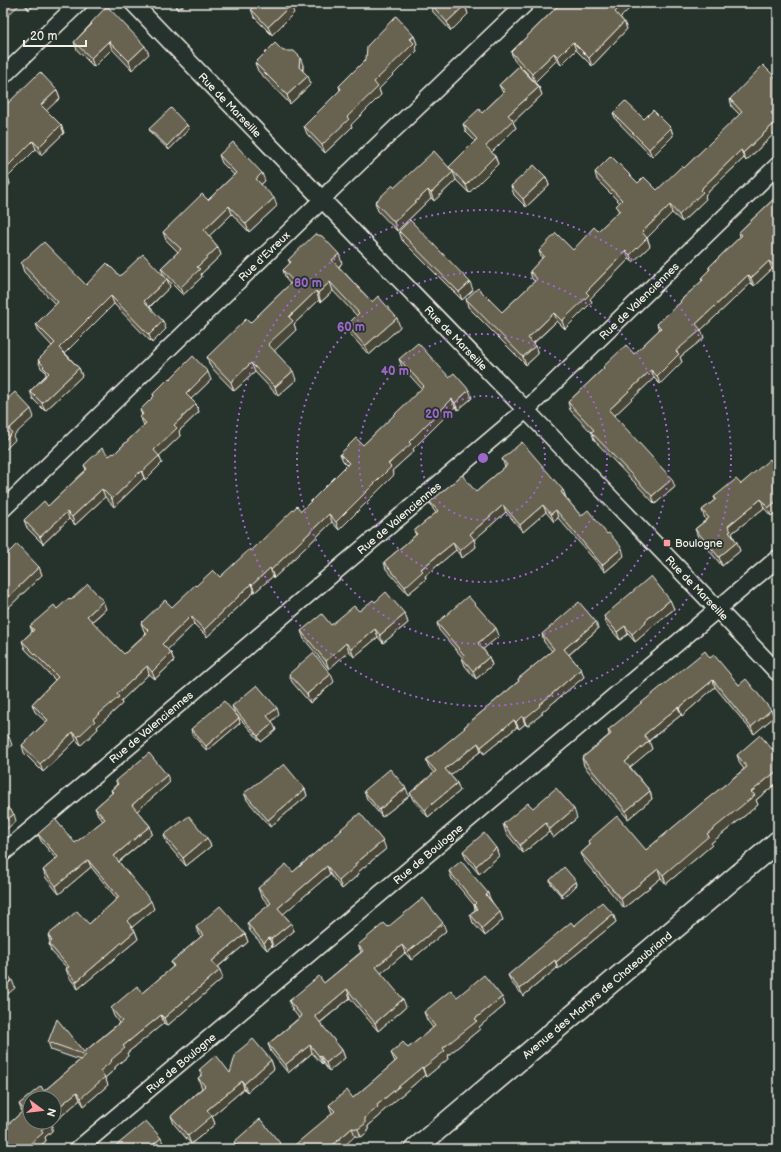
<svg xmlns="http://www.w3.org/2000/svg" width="781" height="1152" font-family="'Balsamiq Sans',sans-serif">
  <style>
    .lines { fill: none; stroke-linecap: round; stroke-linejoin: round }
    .minor-casing { stroke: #f4f1e8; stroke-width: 19 }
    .tertiary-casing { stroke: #f4f1e8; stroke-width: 23 }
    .minor { stroke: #26332d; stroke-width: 16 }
    .tertiary { stroke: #26332d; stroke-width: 20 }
    .wall { fill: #595646; stroke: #f4f1e8 }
    .shaded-wall { fill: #494639; stroke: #f4f1e8 }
    .building { fill: #686451; stroke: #f4f1e8 }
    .ring { fill: none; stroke: #9f67cb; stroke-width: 2; stroke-dasharray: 2 4 }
    .poi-dot { fill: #ff9aa2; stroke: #26332d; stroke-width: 1.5 }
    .labels { text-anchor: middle; stroke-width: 3.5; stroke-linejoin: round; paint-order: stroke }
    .street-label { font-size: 11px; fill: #f4f1e8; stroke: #26332d }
    .poi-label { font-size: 11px; fill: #f4f1e8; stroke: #26332d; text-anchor: start }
    .centre { fill: #9f67cb; stroke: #26332d; stroke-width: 2 }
    .ring-label { font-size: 12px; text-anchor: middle; font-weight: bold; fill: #9f67cb; stroke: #26332d; stroke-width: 3.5; stroke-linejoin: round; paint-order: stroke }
  </style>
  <rect width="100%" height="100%" fill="#26332d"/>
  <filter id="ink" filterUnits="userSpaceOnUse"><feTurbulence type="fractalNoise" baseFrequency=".025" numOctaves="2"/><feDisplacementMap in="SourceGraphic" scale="8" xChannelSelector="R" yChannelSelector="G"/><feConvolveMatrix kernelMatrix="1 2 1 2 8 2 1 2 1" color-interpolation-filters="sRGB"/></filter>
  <g filter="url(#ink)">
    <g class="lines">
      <g class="minor-casing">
        <g id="minor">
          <path d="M133 3C347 227 565 448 778 673"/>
          <path d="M3 76 79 3"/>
          <path d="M3 509 322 200 331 190 526 3"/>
          <path d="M3 853 526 410 778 165"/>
          <path d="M78 1149 778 558"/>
        </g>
      </g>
      <g class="tertiary-casing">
        <path id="tertiary" d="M415 1149 778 841"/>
      </g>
      <use href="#minor" class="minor"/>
      <use href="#tertiary" class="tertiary"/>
    </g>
    <g class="wall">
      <path d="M23 3H36L29 10Z"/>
      <path d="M171 3H186L178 10Z"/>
      <path d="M430 3 465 5 468 14 451 31 433 12Z"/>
      <path d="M561 3H627L629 9 620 17 624 22 627 29 592 66 576 50 561 65 557 60 535 82 523 69 539 87 542 95 513 122 516 128 491 152 495 156 498 164 469 193 456 180 434 201 431 198 397 231 378 211 375 202 395 187 449 167 475 141 466 132 463 124 482 113 503 93 499 85 519 66 514 60 511 52Z"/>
      <path d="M251 9 294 13 272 35 254 17Z"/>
      <path d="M91 23 149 54 132 70 112 49 94 67 77 50 74 42 91 24Z"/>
      <path d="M414 36 417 44 415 46 417 51 379 89 381 95 351 125 352 127 325 153 307 134 304 126 340 90 339 86Z"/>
      <path d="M283 51 303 65V71L311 84 290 104 258 71 255 63Z"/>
      <path d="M57 90 60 98 46 110 61 125 64 133 41 155 36 149 8 177 10 184 3 192V108Z"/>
      <path d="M730 99 778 117 776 119 778 121V130L746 161 744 158 705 195 706 196 705 197 706 199 682 222 672 213 647 237 650 246 633 262 629 259 590 299 592 302 565 329 557 321 533 344 535 346 538 354 526 365 468 307 466 299 502 312 535 281 532 279 530 271 542 259 539 251 573 250 598 231 619 212 616 206 620 203 597 180 595 172 638 183 657 190 684 168 740 115 732 107Z"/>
      <path d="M613 113 644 119 671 128 673 136 652 157 616 120Z"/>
      <path d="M187 125 189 129 169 150 151 133 149 129Z"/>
      <path d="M219 155 265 181 261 185 277 206 249 232 232 214 209 236 218 247 221 255 201 274 202 277 183 295 164 276 161 268 178 252 166 240 163 232 208 200 234 175 222 163Z"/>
      <path d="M546 177 549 185 526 207 514 195 511 186Z"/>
      <path d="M778 195V275L772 269 754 286 751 283 701 330 704 338 680 357 682 362 660 384 654 378 614 416 675 487 655 504 594 440 592 433 570 410 568 402 604 368 603 367 634 354 659 330 657 324 681 302 680 301 702 281 701 278 709 270V267L740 237 739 232Z"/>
      <path d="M399 231 473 290 462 300 402 240Z"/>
      <path d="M288 260 342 263 339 267 372 302 400 327 369 355 350 334 347 325 357 316 333 291 321 302 319 300 294 324 296 330 274 350 296 380 278 396 255 372 234 391 210 366 207 357 250 323 290 284 286 279 283 270 290 263Z"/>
      <path d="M21 263 86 285 120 276 167 279 170 287 150 307 166 329 152 343 114 304 65 353 79 368 82 376 45 411 33 399 30 391 46 375 45 371 41 368 38 360 52 346 39 332 36 324 56 305 24 272Z"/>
      <path d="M399 359 449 377 472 398 458 410 455 407 413 449 414 451 392 471 394 475 339 530 332 522 274 578 273 576 255 592H254L207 637 194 624 167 650 171 653 174 661 155 679 149 674 121 701 122 704 97 727 98 729 81 745 76 740 43 772 24 753 22 745 46 722 35 712 32 704 55 680 25 649 22 641 32 632 30 626 57 609 71 600 106 609 92 622 124 654 146 633 144 631 141 623 172 607 196 586 220 577 251 551 301 511 347 465 343 461 340 454 363 445 422 389 402 367Z"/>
      <path d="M170 379 211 380 191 399 196 404 199 412 179 431 180 436 159 456 162 463 145 480 144 478 114 507 105 497 75 525 69 519 43 544 27 528 24 520 48 506 86 470 84 465 114 454 144 425 140 417 142 416 140 410 154 397 153 394Z"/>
      <path d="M778 457V511L771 516 764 508 732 533 740 551 722 566 698 537 695 529 706 520 705 519 702 510 715 500 714 497 741 484Z"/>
      <path d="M502 459 563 490 566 498 581 516 624 556 605 572 558 518 554 522 546 512 523 532 506 512 474 540 476 547 462 558 456 550 425 576 426 579 408 594 386 569 384 562 416 535 414 531 436 513 433 509 430 502 476 492 505 467Z"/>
      <path d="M3 558 39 567 42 575 8 608 3 603Z"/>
      <path d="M670 600 674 609 649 629V630L635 642 628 634 620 640 607 625 604 616Z"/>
      <path d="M375 602 405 614 408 623 383 643 378 637 354 657 349 651 329 669 304 639 301 631 331 625 359 611Z"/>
      <path d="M437 623 496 628 499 636 483 649 489 657 492 665 476 679 465 666 462 658H463L439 630Z"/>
      <path d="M598 629 569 655 581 669 584 677 542 712V714L527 726 525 724 519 729 517 727 484 754 481 751 450 775 457 783 460 791 428 817 413 800 410 793 434 773 429 767 426 760 465 729 464 727 519 681 518 679 552 651 544 642 542 634Z"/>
      <path d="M710 658 774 717 754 734 715 687 682 716 681 715 649 741 652 749 630 767 650 791 652 799 628 819 584 766 582 758 609 735 608 730Z"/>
      <path d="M289 674 334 682 310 703 292 682Z"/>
      <path d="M232 706 279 715 272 721 276 730 261 742 235 713Z"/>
      <path d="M240 723 207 751 192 734 191 729Z"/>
      <path d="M778 747V782L756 800 758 805 711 843 712 845 666 884 661 878 624 908 585 862 581 853 590 845 588 841 646 850 744 769 740 764 737 755 772 749Z"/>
      <path d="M116 781 170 782 137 811 150 826 152 834 119 862 154 909 132 927 135 931 138 939 78 989 69 977 66 969 67 968 51 951 49 944 50 942 48 935 89 924 117 899 91 867 59 894 46 878 43 870 56 859 41 841 38 834 75 843 103 821 98 815 95 808 112 793 111 790 117 784Z"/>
      <path d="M305 789 307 796 270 827 247 800 244 793Z"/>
      <path d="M364 791 409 796 382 817 367 799Z"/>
      <path d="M533 808 577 818 553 838 549 832 523 853 506 833 503 824Z"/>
      <path d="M341 829 386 849 358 872 359 874 342 889 330 874 283 914 291 923 294 931 273 947 272 946 267 950 250 931 247 923 269 905 261 896 258 888 293 872 341 831Z"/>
      <path d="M164 835 207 838 211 846 186 866 167 844Z"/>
      <path d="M496 848 499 856 479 874 466 859 463 851Z"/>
      <path d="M449 871 491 900 503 920 485 936 473 923 470 914 475 910 474 905 452 879Z"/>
      <path d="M550 880 576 881 577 885 563 898 551 884Z"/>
      <path d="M613 914 616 922 558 969 557 968 523 996 511 982 508 975 574 926Z"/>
      <path d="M196 927 245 934 248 942 218 967 223 978 167 1026 164 1023 127 1053 128 1056 115 1067V1069L105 1078 108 1085 84 1106 80 1100 52 1124V1131L45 1137 46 1141 36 1149H5L3 1146V1129L22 1112 19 1104 44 1091 80 1060 51 1050 48 1042 84 1052 119 1023 114 1016 111 1008 142 993 173 967 171 962 201 937 199 935Z"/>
      <path d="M388 927 446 931 411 960 405 953 381 973 406 1007 378 1031 350 998 320 1023 342 1050 345 1058 329 1071 323 1063 322 1064 312 1053 288 1073 271 1052 268 1044 299 1018 292 1009 289 1001 324 983 361 952 358 945Z"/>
      <path d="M457 997H502L505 1005 479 1027 480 1029 447 1056 448 1059 426 1077 425 1075 381 1113V1115L368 1126V1132L361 1137 355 1136 332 1113 329 1105 353 1098 395 1062 391 1053 408 1048 433 1028 427 1020 424 1012Z"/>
      <path d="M271 1060 274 1069 247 1092 244 1089 212 1116 215 1124 191 1144 174 1124 171 1116 202 1088 201 1086 198 1078 201 1075 199 1070 230 1073Z"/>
      <path d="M234 1142 285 1149H237Z"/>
    </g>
    <g class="shaded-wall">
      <path d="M9 3H21L3 20V9Z"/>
      <path d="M26 3H36L29 10Z"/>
      <path d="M176 3H186L178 10Z"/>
      <path d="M624 3H627L629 9 618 20 615 12Z"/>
      <path d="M291 5 294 13 272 35 268 27Z"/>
      <path d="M465 5 468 14 451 31 447 22Z"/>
      <path d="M624 22 627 29 592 66 589 58Z"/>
      <path d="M414 36 417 44 415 46 417 51 379 89 381 95 351 125 352 127 325 153 322 145 347 117 374 82Z"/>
      <path d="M109 41 112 49 94 67 91 58Z"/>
      <path d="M573 42 576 50 561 65 558 57Z"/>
      <path d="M145 46 149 54 132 70 129 61Z"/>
      <path d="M554 53 557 60 535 82 532 74Z"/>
      <path d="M300 57 303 65 302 76 299 67Z"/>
      <path d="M308 76 311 84 290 104 287 95Z"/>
      <path d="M539 87 542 95 513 122 516 128 489 155 486 146 508 115Z"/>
      <path d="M57 90 60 98 44 113 41 105Z"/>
      <path d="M778 106V117L774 121 771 113Z"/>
      <path d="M778 120V130L746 161 743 153Z"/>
      <path d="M61 125 64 133 41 155 39 147Z"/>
      <path d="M187 125 189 129 169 150 167 146Z"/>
      <path d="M671 128 673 136 652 157 649 149Z"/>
      <path d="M33 141 36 149 8 177 10 184 3 192V171Z"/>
      <path d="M741 150 744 158 705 195 706 196 705 197 706 199 682 222 679 215 701 190 702 188Z"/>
      <path d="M495 156 498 164 469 193 466 185Z"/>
      <path d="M453 172 456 180 434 201 431 193Z"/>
      <path d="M262 173 265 181 258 187 256 179Z"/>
      <path d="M546 177 549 185 526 207 523 199Z"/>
      <path d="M428 190 431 198 397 231 394 222Z"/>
      <path d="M274 198 277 206 249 232 246 224Z"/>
      <path d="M670 205 672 213 645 240 642 232Z"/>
      <path d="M229 206 232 214 207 238 204 230Z"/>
      <path d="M647 238 650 246 633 262 630 255Z"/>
      <path d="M218 247 221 255 201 274 202 277 183 295 180 288 197 267Z"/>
      <path d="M626 251 629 259 590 299 592 302 565 329 562 321 586 292Z"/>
      <path d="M339 254 342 263 336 269 332 260Z"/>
      <path d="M769 261 772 269 754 286 751 278Z"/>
      <path d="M748 275 751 283 701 330 704 338 680 357 682 362 660 384 657 376 696 324Z"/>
      <path d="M167 279 170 287 147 309 144 301Z"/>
      <path d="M330 282 333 291 321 302 318 293Z"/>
      <path d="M470 282 473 290 462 300 459 292Z"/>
      <path d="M316 291 319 300 294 324 296 330 272 353 268 344 289 317Z"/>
      <path d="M111 296 114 304 62 356 59 348Z"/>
      <path d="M554 313 557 321 530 346 528 338Z"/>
      <path d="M397 318 400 327 369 355 365 346Z"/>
      <path d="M163 321 166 329 152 343 149 335Z"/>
      <path d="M535 346 538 354 526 365 523 357Z"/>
      <path d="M251 363 255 372 234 391 231 382Z"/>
      <path d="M79 368 82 376 45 411 42 403Z"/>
      <path d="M651 370 654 378 612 418 609 410Z"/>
      <path d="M293 371 296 380 278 396 275 387Z"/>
      <path d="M208 372 211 380 189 401 186 394Z"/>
      <path d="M469 390 472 398 458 410 455 403Z"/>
      <path d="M452 399 455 407 413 449 414 451 392 471 394 475 339 530 336 522 409 442Z"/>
      <path d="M196 404 199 412 179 431 180 436 159 456 162 463 145 480 142 472 154 450 174 425Z"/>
      <path d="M31 409 34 417 13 436 15 440 3 452V442L9 429Z"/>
      <path d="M141 471 144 478 114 507 112 499Z"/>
      <path d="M672 479 675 487 655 504 652 496Z"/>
      <path d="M102 489 105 497 75 525 72 517Z"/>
      <path d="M563 490 566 498 561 492Z"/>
      <path d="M761 499 764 508 732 533 734 539 729 532 728 526Z"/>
      <path d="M778 500V511L771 516 768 508Z"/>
      <path d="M503 505 506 512 474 540 476 547 462 558 460 551 470 534Z"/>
      <path d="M543 505 546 512 523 532 520 525Z"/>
      <path d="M556 510 558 518 554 522 551 514Z"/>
      <path d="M67 512 69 519 43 544 40 537Z"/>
      <path d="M329 514 332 522 274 578 271 570Z"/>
      <path d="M737 542 740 551 722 566 719 557Z"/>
      <path d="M453 543 456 550 425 576 426 579 408 594 405 587 421 569Z"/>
      <path d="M622 548 624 556 605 572 602 565Z"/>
      <path d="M39 567 42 575 8 608 5 600Z"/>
      <path d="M270 568 273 576 255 592 252 585Z"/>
      <path d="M251 584 254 592 207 637 204 630Z"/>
      <path d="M670 600 674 609 649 629V630L635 642 632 634 645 621Z"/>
      <path d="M103 601 106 609 89 624 87 616Z"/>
      <path d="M405 614 408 623 383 643 380 635Z"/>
      <path d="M191 616 194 624 165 652 162 644Z"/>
      <path d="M596 622 598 629 566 657 564 649Z"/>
      <path d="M625 626 628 634 620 640 617 632Z"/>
      <path d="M496 628 499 636 481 651 478 643Z"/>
      <path d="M375 629 378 637 354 657 351 649Z"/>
      <path d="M346 643 349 651 329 669 326 661Z"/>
      <path d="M171 653 174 661 155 679 152 672Z"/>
      <path d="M489 657 492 665 476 679 473 671Z"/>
      <path d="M147 666 149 674 121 701 122 704 97 727 98 729 81 745 78 737 93 719 117 694Z"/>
      <path d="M581 669 584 677 542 712V714L527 726 524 719 539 705Z"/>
      <path d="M331 674 334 682 310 703 307 694Z"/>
      <path d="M713 680 715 687 682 716 679 708Z"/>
      <path d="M678 707 681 715 647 742 644 735Z"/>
      <path d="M277 708 279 715 270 723 267 716Z"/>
      <path d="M771 710 774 717 754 734 751 727Z"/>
      <path d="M522 716 525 724 519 729 516 722Z"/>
      <path d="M239 718 240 723 207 751 206 746Z"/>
      <path d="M514 720 517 727 484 754 481 747Z"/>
      <path d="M273 723 276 730 261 742 258 736Z"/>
      <path d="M73 732 76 740 43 772 40 764Z"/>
      <path d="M9 737 12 745 3 753V743Z"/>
      <path d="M649 741 652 749 628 769 625 762Z"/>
      <path d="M478 743 481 751 448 777 445 769Z"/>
      <path d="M778 770V782L756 800 758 805 711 843 712 845 666 884 663 875 707 834 751 792Z"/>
      <path d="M167 775 170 782 135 813 132 805Z"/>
      <path d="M457 783 460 791 428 817 425 810Z"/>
      <path d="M406 788 409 796 382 817 379 810Z"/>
      <path d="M305 789 307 796 270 827 268 820Z"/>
      <path d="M650 791 652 799 628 819 626 811Z"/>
      <path d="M574 809 577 818 553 838 550 829Z"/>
      <path d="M14 814 16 821 3 832V823Z"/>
      <path d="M546 823 549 832 523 853 520 845Z"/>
      <path d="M150 826 152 834 117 863 114 856Z"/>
      <path d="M207 838 211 846 186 866 183 858Z"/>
      <path d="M383 841 386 849 358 872 359 874 342 889 339 881 355 864Z"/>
      <path d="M496 848 499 856 479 874 476 866Z"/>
      <path d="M88 860 91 867 59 894 56 886Z"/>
      <path d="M327 866 330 874 281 916 278 908Z"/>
      <path d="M658 869 661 878 624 908 621 899Z"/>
      <path d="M576 881 577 885 563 898 561 894Z"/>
      <path d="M488 893 491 901 486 895Z"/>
      <path d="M151 901 154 909 130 929 127 921Z"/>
      <path d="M4 906 7 914 3 918V907Z"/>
      <path d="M500 912 503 920 485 936 482 928Z"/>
      <path d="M613 914 616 922 558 969 556 962Z"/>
      <path d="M5 923 8 932 3 936V925Z"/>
      <path d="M291 923 294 931 273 947 271 939Z"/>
      <path d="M443 923 446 931 411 960 408 952Z"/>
      <path d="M135 931 138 939 78 989 76 982Z"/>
      <path d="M245 934 248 942 215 969 212 961Z"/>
      <path d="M269 938 272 946 267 950 264 943Z"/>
      <path d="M402 945 405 953 379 975 376 967Z"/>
      <path d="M555 960 557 968 523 996 520 989Z"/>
      <path d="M220 970 223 978 167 1026 164 1018Z"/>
      <path d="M12 980 15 988 3 998V988Z"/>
      <path d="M347 989 350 998 318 1024 315 1016Z"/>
      <path d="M502 997 505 1005 479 1027 480 1029 447 1056 448 1059 426 1077 423 1068 443 1048 475 1019Z"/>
      <path d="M403 999 406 1007 378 1031 375 1023Z"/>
      <path d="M161 1015 164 1023 127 1053 128 1056 115 1067V1069L105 1078 108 1085 84 1106 81 1098 100 1071 123 1046Z"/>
      <path d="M310 1045 312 1053 288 1073 285 1065Z"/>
      <path d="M342 1050 345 1058 329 1071 326 1063Z"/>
      <path d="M320 1055 323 1063 322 1064 319 1056Z"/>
      <path d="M271 1060 274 1069 247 1092 244 1084Z"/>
      <path d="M422 1067 425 1075 381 1113V1115L368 1126V1132L361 1137 358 1129 365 1118 377 1105Z"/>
      <path d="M242 1081 244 1089 212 1116 215 1124 191 1144 188 1136 207 1110Z"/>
      <path d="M77 1092 80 1100 52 1124V1131L45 1137 46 1141 36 1149H24L41 1130 49 1122H54V1111Z"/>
      <path d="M352 1128 355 1136 341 1149H328Z"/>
      <path d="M161 1138 164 1146 160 1149H148Z"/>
      <path d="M12 1144 14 1149H8V1148Z"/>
    </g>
    <g class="building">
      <path d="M3 3H9L3 9Z"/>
      <path d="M257 3H290L291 5 268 27 251 9Z"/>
      <path d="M430 3H463L465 5 447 22Z"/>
      <path d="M561 3H624L615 12 624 22 589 58 573 42 558 57 554 53 532 74 511 52Z"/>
      <path d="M107 6 145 46 129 61 109 41 91 58 74 42 92 24 91 23Z"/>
      <path d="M396 16 414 36 410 39 414 43 374 82 378 87 347 117 349 119 322 145 304 126 341 89 339 86 366 59 367 46Z"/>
      <path d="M275 43 283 51H294L300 57 299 67 308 76 287 95 255 63Z"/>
      <path d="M763 65 776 78 778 76V106L771 113 778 120 743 153 741 150 702 188H703L701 190 703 192 679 215 670 205 642 232 647 238 630 255 626 251 586 292 589 295 562 321 554 313 528 338 535 346 523 357 466 299 478 288 502 312 537 279 530 271 544 256 539 251 556 233 573 250 594 227 598 231 620 210 616 206 622 200 595 172 611 156 638 183 644 177 657 190 682 166 684 168 742 112 730 99Z"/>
      <path d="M519 66 539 87 508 115 513 120 486 146 495 156 466 185 449 167 477 139 463 124 479 109 482 113 505 91 499 85Z"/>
      <path d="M40 72 57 90 41 105 61 125 39 147 33 141 3 171V108Z"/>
      <path d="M625 101 644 119 653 110 671 128 649 149 613 113Z"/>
      <path d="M171 108 187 125 167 146 149 129Z"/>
      <path d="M233 142 262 173 256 179 274 198 246 224 229 206 204 230 218 247 197 267 200 269 180 288 161 268 181 249 163 232 202 194 208 200 236 173 219 155Z"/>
      <path d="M434 151 453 172 431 193 428 190 394 222 375 202 393 185 395 187Z"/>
      <path d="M534 165 546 177 523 199 511 186Z"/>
      <path d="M3 172 7 177 3 181Z"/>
      <path d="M778 195V270L769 261 751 278 748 275 696 324 701 330 676 351 679 354 657 376 651 370 609 410 672 479 652 496 591 432 594 430 568 402 604 368 603 367 626 345 634 354 661 328 657 324 681 302 680 301 703 280 701 278 710 269 709 267 742 235 739 232Z"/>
      <path d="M410 220 470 282 459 292 399 231Z"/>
      <path d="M315 234 322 236 339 254 332 260 372 302 378 296 397 318 365 346 347 325 359 313 330 282 318 293 316 291 289 317 293 321 268 344 293 371 275 387 251 363 231 382 207 357 246 319 250 323 293 281 283 270 291 262 288 260Z"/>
      <path d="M44 242 86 285 107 263 120 276 143 254 167 279 144 301 163 321 149 335 111 296 59 348 79 368 42 403 30 391 49 373 43 367 44 366 38 360 55 343 36 324 58 302 21 263Z"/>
      <path d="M418 343 449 377 454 373 469 390 455 403 452 399 409 442 411 444 388 464 391 467 336 522 329 514 271 570 270 568 252 585 251 584 204 630 191 616 162 644 171 653 152 672 147 666 117 694 119 697 93 719 95 721 78 737 73 732 40 764 22 745 48 720 32 704 58 677 22 641 34 630 30 626 54 605 57 609 69 598 71 600 88 584 103 601 87 616 124 654 149 631 141 623 165 600 172 607 195 585 196 586 213 570 220 577 250 549 251 551 297 506 301 511 349 463 340 454 356 438 363 445 424 386 399 359Z"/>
      <path d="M193 356 208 372 186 394 196 404 174 425 177 428 154 450 159 456 142 472 141 471 112 499 102 489 72 517 67 512 40 537 24 520 44 501 48 506 87 469 84 465 102 448 109 456 113 453 114 454 146 423 140 417 143 414 140 410 154 396 153 394 169 378 170 379Z"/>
      <path d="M15 392 31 409 9 429 12 433 3 442V403Z"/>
      <path d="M522 442 563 490 561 492 581 516 588 510 607 534 609 533 622 548 602 565 556 510 551 514 543 505 520 525 503 505 470 534 474 539 460 551 453 543 421 569 423 571 405 587 384 562 417 534 414 531 438 511 430 502 462 475 476 492 507 465 502 459Z"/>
      <path d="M778 457V500L768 508 761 499 728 526 731 531 729 532 737 542 719 557 695 529 709 518 702 510 716 499 714 497 736 479 741 484 770 459 772 462Z"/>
      <path d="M17 544 39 567 5 600 3 598V558Z"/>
      <path d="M651 576 670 600 645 621 646 622 632 634 625 626 617 632 604 616Z"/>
      <path d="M386 592 405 614 380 635 375 629 351 649 346 643 326 661 301 631 322 614 331 625 354 606 359 611 373 600 375 602Z"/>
      <path d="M468 596 496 628 478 643 489 657 473 671 462 658 465 656 437 623Z"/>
      <path d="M579 602 596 622 564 649 581 669 539 705 540 706 524 719 522 716 516 722 514 720 481 747 478 743 445 769 457 783 425 810 410 793 436 771 426 760 465 728 464 727 519 681 518 679 554 649 542 634Z"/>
      <path d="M705 651 710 658 714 655 739 685 746 679 771 710 751 727 713 680 679 708 678 707 644 735 649 741 625 762 650 791 626 811 582 758 611 734 608 730Z"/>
      <path d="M313 653 331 674 307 694 289 674Z"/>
      <path d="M257 685 277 708 267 716 273 723 258 736 232 706Z"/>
      <path d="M224 701 239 718 206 746 191 729Z"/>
      <path d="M3 730 9 737 3 743Z"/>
      <path d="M760 735 772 749 777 746 778 747V770L751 792 755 795 707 834 709 836 663 875 658 869 621 899 581 853 591 844 588 841 617 816 646 850 702 803 747 767 737 755Z"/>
      <path d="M149 753 167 775 132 805 150 826 114 856 151 901 127 921 135 931 76 982 66 969 69 967 49 944 52 941 48 935 77 911 89 924 119 897 88 860 56 886 43 870 58 857 38 834 55 819 75 843 105 819 95 808 113 792 111 790 118 784 116 781Z"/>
      <path d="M284 764 305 789 268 820 244 793 277 768 278 769Z"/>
      <path d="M390 769 406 788 379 810 364 791Z"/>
      <path d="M556 788 574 809 550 829 546 823 520 845 503 824 528 803 533 808Z"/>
      <path d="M3 803 14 814 3 823Z"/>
      <path d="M360 813 383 841 355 864 356 866 339 881 327 866 278 908 291 923 271 939 269 938 264 943 247 923 271 903 258 888 286 864 293 872 342 830 341 829Z"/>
      <path d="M189 816 207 838 183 858 164 835Z"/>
      <path d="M484 833 496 848 476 866 463 851Z"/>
      <path d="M461 861 488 893 486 895 500 912 482 928 470 914 477 909 474 905 476 903 449 871Z"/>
      <path d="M564 867 576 881 561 894 550 880Z"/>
      <path d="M423 898 443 923 408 952 402 945 376 967 403 999 375 1023 347 989 315 1016 342 1050 326 1063 320 1055 319 1056 310 1045 285 1065 268 1044 302 1016 289 1001 319 976 324 983 363 951 358 945 384 923 388 927Z"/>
      <path d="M602 902 613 914 556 962 555 960 520 989 508 975 571 922 574 926Z"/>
      <path d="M220 906 245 934 212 961 220 970 164 1018 161 1015 123 1046 125 1048 111 1060 112 1061 100 1071 105 1077 81 1098 77 1092 54 1111V1098H30V1122H49V1123L41 1130 43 1133 24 1149H17L12 1144 8 1148 3 1142V1129L24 1110 19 1104 41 1086 44 1091 86 1055 48 1042 57 1019 84 1052 122 1021 111 1008 137 986 142 993 174 966 171 962 203 935 196 927Z"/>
      <path d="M3 969 12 980 3 988Z"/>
      <path d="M484 975 502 997 475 1019 477 1021 443 1048 445 1051 423 1068 422 1067 377 1105 378 1107 365 1118V1124L358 1129 352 1128 328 1149H290L335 1111 329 1105 347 1090 353 1098 397 1060 391 1053 403 1042 408 1048 435 1026 424 1012 451 990 457 997Z"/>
      <path d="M253 1039 271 1060 244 1084 242 1081 207 1110 212 1116 188 1136 171 1116 205 1086 198 1078 203 1074 199 1070 216 1055 230 1073 236 1053Z"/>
      <path d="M260 1119 285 1149H240L234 1142Z"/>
      <path d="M146 1121 161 1138 148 1149H112Z"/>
    </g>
  </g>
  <g class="ring">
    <circle cx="483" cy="458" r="62"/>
    <circle cx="483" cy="458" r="124"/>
    <circle cx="483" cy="458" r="186"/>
    <circle cx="483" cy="458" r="248"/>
  </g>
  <rect class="poi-dot" x="663" y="539" width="8" height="8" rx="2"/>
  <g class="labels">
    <g class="street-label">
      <text transform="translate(230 105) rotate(46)" y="4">Rue de Marseille</text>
      <text transform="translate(264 256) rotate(-44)" y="4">Rue d'Evreux</text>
      <text transform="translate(639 301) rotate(-44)" y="4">Rue de Valenciennes</text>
      <text transform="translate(456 338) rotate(46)" y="4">Rue de Marseille</text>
      <text transform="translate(399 518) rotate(-40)" y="4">Rue de Valenciennes</text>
      <text transform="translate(697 588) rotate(46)" y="4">Rue de Marseille</text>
      <text transform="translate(151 727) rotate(-40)" y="4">Rue de Valenciennes</text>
      <text transform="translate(428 854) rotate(-40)" y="4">Rue de Boulogne</text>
      <text transform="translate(597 995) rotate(-40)" y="4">Avenue des Martyrs de Chateaubriand</text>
      <text transform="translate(181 1063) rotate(-40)" y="4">Rue de Boulogne</text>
    </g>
    <g class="poi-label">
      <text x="675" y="547">Boulogne</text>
    </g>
  </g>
  <circle cx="483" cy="458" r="6" class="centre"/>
  <g class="ring-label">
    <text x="308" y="287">80 m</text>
    <text x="351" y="331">60 m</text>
    <text x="395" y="375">40 m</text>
    <text x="439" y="418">20 m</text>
  </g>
  <rect width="781" height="1152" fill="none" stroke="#26332d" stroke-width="16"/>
  <rect x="8" y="8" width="765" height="1136" fill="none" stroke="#f4f1e8" stroke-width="1.5" filter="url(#ink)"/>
  <g transform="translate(42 1110) rotate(105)"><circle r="19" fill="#26332d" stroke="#787f78"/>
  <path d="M0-3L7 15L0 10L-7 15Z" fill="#ff9aa2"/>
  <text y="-6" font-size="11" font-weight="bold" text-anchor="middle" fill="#f4f1e8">N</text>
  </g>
  <path d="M24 40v6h62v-6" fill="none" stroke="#f4f1e8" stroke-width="2"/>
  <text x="30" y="40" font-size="12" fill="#f4f1e8" stroke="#26332d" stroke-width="3" paint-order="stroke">20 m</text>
</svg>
